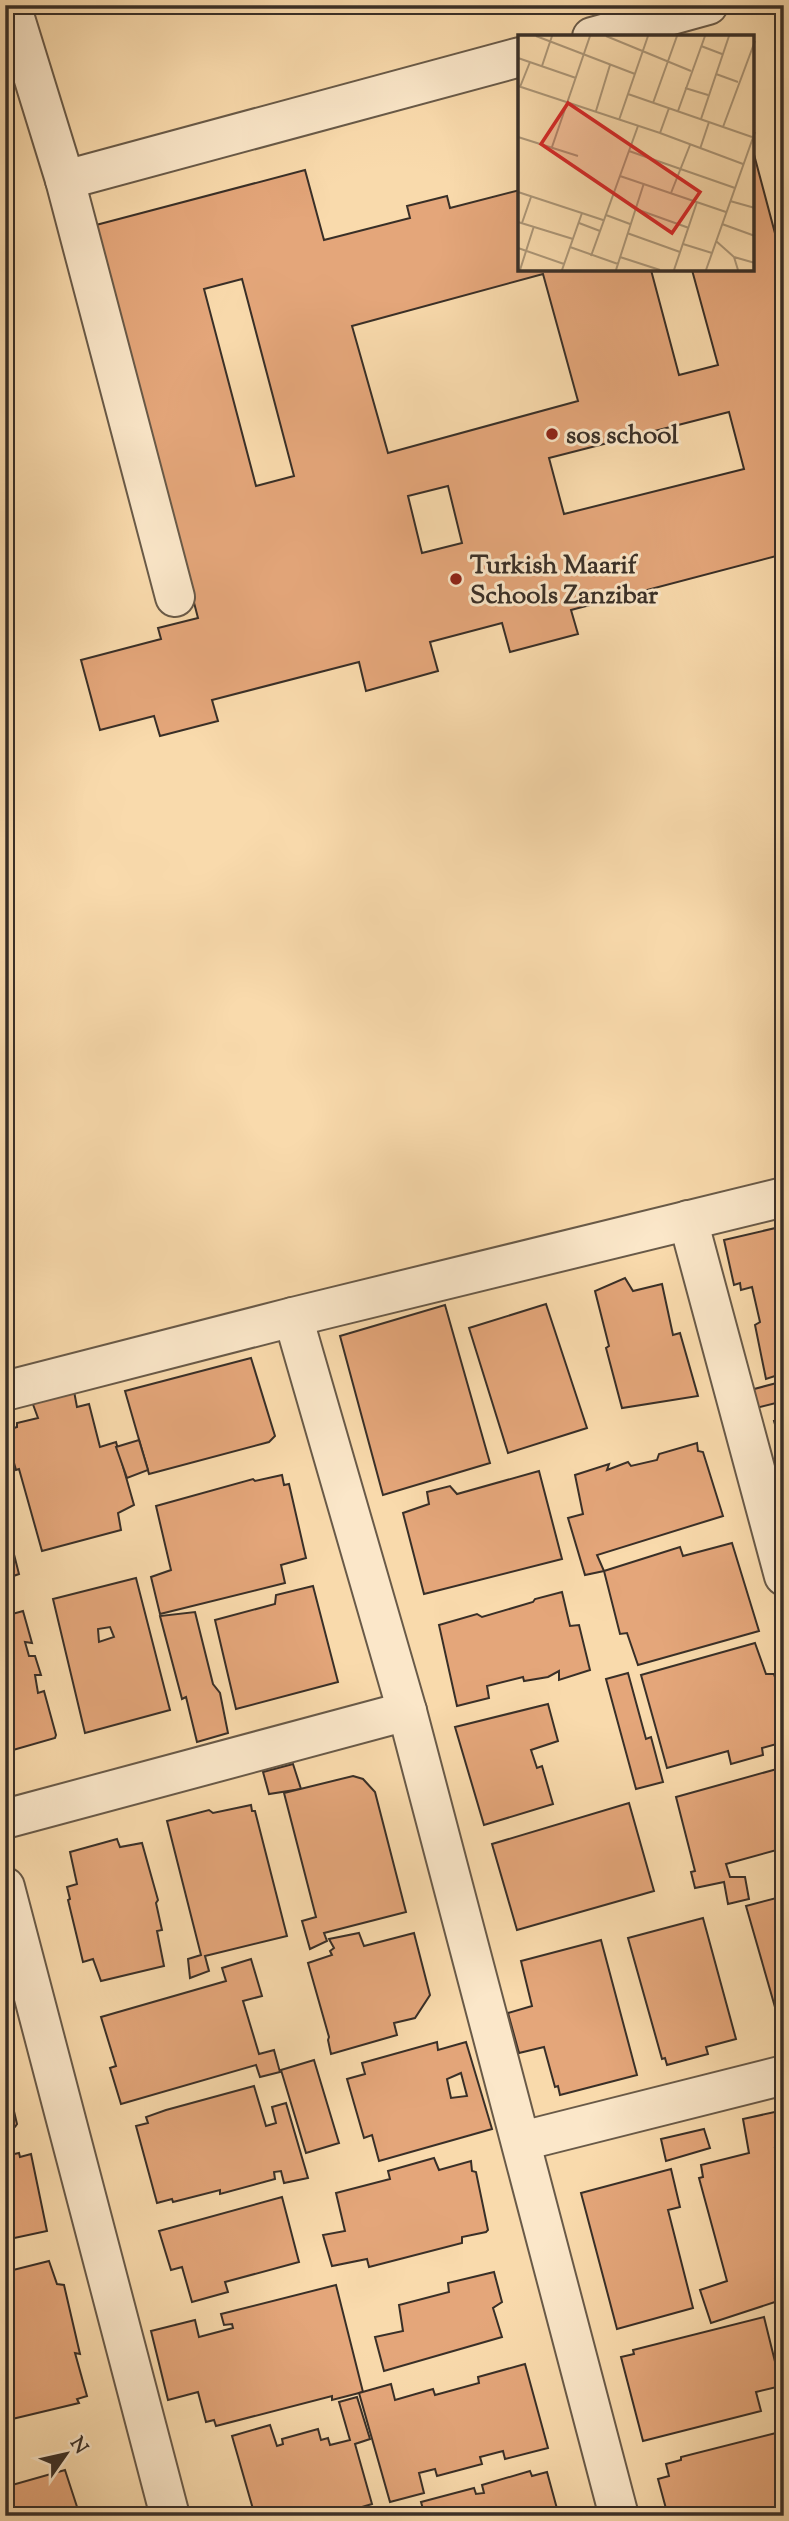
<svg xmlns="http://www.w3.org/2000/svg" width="789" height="2521" font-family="'Sorts Mill Goudy',serif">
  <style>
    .building { fill: #e4a67a; stroke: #392f27; stroke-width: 2; fill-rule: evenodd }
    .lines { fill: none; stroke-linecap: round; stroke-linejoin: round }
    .minor-casing { stroke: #695a48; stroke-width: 42 }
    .minor { stroke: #fbe7c9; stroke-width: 38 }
    .poi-dot { fill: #8f2418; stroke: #fbe7c9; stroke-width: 2.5 }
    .labels { text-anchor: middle; stroke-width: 6; stroke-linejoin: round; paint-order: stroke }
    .poi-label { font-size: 26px; font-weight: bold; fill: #392f27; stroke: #fbe7c9; text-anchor: start }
    .inset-road { fill: none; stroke: #ac9677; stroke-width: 2 }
    .view { fill: #d62828; fill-opacity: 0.15; stroke: #d62828; stroke-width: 3.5 }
    .inset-edge { fill: none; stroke: #392f27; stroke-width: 3.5 }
  </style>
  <rect width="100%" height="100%" fill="#f9daac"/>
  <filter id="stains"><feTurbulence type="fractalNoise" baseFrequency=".00286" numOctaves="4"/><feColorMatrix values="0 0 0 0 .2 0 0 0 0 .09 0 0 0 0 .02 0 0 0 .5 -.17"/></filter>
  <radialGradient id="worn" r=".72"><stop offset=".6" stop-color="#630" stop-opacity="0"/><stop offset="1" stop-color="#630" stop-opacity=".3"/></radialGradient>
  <g class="building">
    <path d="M752 147 784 267V554L571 610 578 634 510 652 502 623 430 642 438 671 366 691 359 662 212 700 218 721 160 736 154 716 100 730 81 660 161 639 158 628 198 618 96 225 305 170 324 240 410 218 407 206 447 196 450 208 520 190V270H651L679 375 718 365 692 270H752ZM543 274 578 401 388 453 352 326ZM242 279 294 476 256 486 204 289ZM729 412 744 469 564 514 549 458ZM448 486 462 543 422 553 408 496Z"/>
    <path d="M784 1226V1373L766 1379 755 1325 760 1322 752 1287 741 1290 740 1283 734 1285 724 1240Z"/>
    <path d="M625 1278 633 1291 662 1284 673 1335 680 1333 698 1396 622 1408 606 1348 609 1346 595 1291Z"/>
    <path d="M546 1304 587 1428 508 1453 469 1328Z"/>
    <path d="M445 1305 490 1463 383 1495 340 1336Z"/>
    <path d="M251 1358 275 1436 269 1442 149 1474 125 1391Z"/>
    <path d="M784 1381V1401L748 1410 743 1392Z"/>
    <path d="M73 1386 77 1407 89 1404 100 1447 116 1442 134 1505 118 1513 121 1530 42 1551 19 1469 16 1470 5 1431 17 1427V1423L38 1418 31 1399Z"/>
    <path d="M784 1418V1456L774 1421Z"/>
    <path d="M139 1440 148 1470 127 1478 116 1447Z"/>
    <path d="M697 1443 698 1451 703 1452 723 1516 597 1555 604 1571 585 1575 568 1518 583 1514 575 1475 609 1464 607 1470 628 1462 631 1466 657 1460 659 1454Z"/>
    <path d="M539 1471 562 1559 424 1594 403 1513 429 1504 427 1492 450 1486 457 1494Z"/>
    <path d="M282 1475 284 1485 289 1484 306 1558 281 1565 285 1583 160 1614 151 1577 171 1570 156 1506 253 1479 255 1481Z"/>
    <path d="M5 1519 19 1574 5 1579Z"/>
    <path d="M732 1543 759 1631 638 1665 627 1633 620 1634 604 1571 680 1547 683 1556Z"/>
    <path d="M136 1578 170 1710 85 1733 53 1599ZM110 1627 114 1637 99 1642 98 1629Z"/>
    <path d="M313 1586 338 1682 236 1709 215 1620 275 1604 276 1595Z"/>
    <path d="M562 1592 570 1626 579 1625 590 1670 559 1680V1671L548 1677 524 1681 523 1677 487 1686 489 1698 457 1706 439 1625 477 1614 482 1617 533 1602 535 1599Z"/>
    <path d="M23 1611 32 1643 25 1642 29 1656H35L41 1675H35L38 1693 44 1691 56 1735 55 1738 13 1750 12 1747 5 1749V1616Z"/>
    <path d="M195 1612 213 1684 220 1693 228 1733 197 1742 186 1697 182 1699 160 1616Z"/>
    <path d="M755 1643 766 1674H774L784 1707V1742L762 1748 763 1755 731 1764 728 1751 667 1768 641 1675Z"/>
    <path d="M628 1673 646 1739 651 1737 663 1782 636 1789 606 1679Z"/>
    <path d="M548 1704 558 1741 531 1750 537 1768 542 1766 553 1804 484 1825 455 1727Z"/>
    <path d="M293 1764 301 1789 269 1794 263 1772Z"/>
    <path d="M784 1767V1848L726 1864 730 1877H745L749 1899 728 1904 724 1882 695 1888 691 1872 695 1871 676 1797Z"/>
    <path d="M353 1776 363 1779 375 1792 406 1912 324 1933 327 1941 310 1949 302 1921 316 1917 284 1793Z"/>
    <path d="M629 1803 654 1891 517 1930 492 1844Z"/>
    <path d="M251 1805 252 1811H255L287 1936 205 1956 209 1971 190 1978 188 1959 201 1955 167 1821 209 1810 213 1813Z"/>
    <path d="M117 1839 120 1847 142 1843 158 1900 156 1903 162 1930 157 1931 164 1966 101 1981 93 1959 83 1962 68 1900 70 1899 67 1887 77 1884 70 1852Z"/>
    <path d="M784 1896V2027L781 2028 746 1906Z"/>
    <path d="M703 1918 736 2039 706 2047 708 2054 667 2065 665 2058 662 2059 628 1938Z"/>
    <path d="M359 1933 364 1946 414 1933 430 1995 415 2018 394 2023 397 2035 331 2054 328 2040 329 2037 308 1963 332 1955 330 1951 334 1948 329 1939Z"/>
    <path d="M601 1940 637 2075 560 2095 558 2086 555 2087 544 2047 519 2053 508 2013 532 2006 521 1961Z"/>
    <path d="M251 1959 262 1996 243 2001 259 2054 274 2050 280 2072 260 2077 256 2065 121 2104 110 2068 116 2066 101 2017 226 1981 222 1968Z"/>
    <path d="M437 2042 438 2050 466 2042 492 2129 379 2161 372 2135 364 2138 347 2079 365 2074 362 2063ZM461 2073 467 2096 451 2098 447 2079Z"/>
    <path d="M5 2049 13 2058 12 2069 6 2077 17 2124 15 2127 5 2130Z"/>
    <path d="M314 2060 339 2143 306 2153 281 2070Z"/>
    <path d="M254 2086 266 2126 276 2123 272 2107 286 2103 308 2178 284 2183 281 2171 274 2172 275 2179 220 2194V2190L173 2202 172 2199 157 2203 136 2126 148 2123 146 2117 166 2110Z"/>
    <path d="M784 2110V2145L775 2148 784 2182V2276L775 2279 778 2301 711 2323 700 2290 727 2281 699 2178 703 2177 701 2165 749 2153 743 2119Z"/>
    <path d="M704 2129 710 2148 666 2161 661 2139Z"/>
    <path d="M19 2153 20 2157 31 2154 47 2231 5 2240V2156Z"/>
    <path d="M434 2158 439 2170 471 2161 472 2171 476 2172 488 2230 486 2232 462 2237V2243L369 2267 367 2259 332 2266 323 2235 345 2231 336 2193 390 2179 388 2171Z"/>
    <path d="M671 2169 680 2207 668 2210 693 2308 617 2329 581 2193Z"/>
    <path d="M282 2197 299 2262 225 2282 228 2292 192 2302 182 2267 171 2270 159 2231Z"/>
    <path d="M49 2261 57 2284 64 2285 80 2354 75 2353 87 2396 77 2399 79 2403 8 2420 5 2411V2272Z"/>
    <path d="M494 2272 502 2302 493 2308 502 2337 384 2371 375 2337 403 2331 399 2305 449 2292 448 2283Z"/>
    <path d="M336 2285 363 2392 332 2400V2396L216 2426 214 2420 206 2422 198 2392 168 2400 151 2331 195 2320 199 2337 233 2328 232 2324 224 2325 221 2314Z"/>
    <path d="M764 2317 781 2386 756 2392 761 2411 643 2441 621 2357 634 2354 633 2350Z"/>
    <path d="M525 2364 548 2448 505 2459 503 2451 480 2457 482 2464 437 2476 435 2469 419 2473 424 2493 390 2502 359 2393 391 2384 395 2400 433 2389 435 2395 479 2383 478 2377Z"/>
    <path d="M357 2397 370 2439 355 2444 372 2504 332 2516H255L232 2436 270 2425 277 2446 283 2444 282 2439 318 2429 321 2440 328 2438 330 2445 350 2440 339 2402Z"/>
    <path d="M776 2433 777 2438 784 2436V2515L668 2516 658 2479 669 2476 666 2464 681 2460V2457Z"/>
    <path d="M65 2470 80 2516H5V2487Z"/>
    <path d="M530 2471 532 2476 547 2472 559 2516H425L421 2502 474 2488 476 2494 484 2493 482 2485Z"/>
  </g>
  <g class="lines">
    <g class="minor-casing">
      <g id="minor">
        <path d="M11 5 65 180 175 597"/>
        <path d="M592 37 708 5"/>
        <path d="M65 180 520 57"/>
        <path d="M688 1220 784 1576"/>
        <path d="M293 1317 407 1711 619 2516"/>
        <path d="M5 1391 293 1317 784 1197"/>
        <path d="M5 1819 407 1711"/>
        <path d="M5 1887 170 2516"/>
        <path d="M522 2141 784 2075"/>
      </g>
    </g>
    <use href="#minor" class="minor"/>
  </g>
  <g class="poi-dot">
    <circle cx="552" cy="434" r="7"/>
    <circle cx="456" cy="579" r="7"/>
  </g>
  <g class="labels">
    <g class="poi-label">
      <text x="566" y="443">sos school</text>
      <text x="470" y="573">Turkish Maarif<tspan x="470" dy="30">Schools Zanzibar</tspan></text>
    </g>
  </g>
  <g transform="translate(518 35)">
    <rect width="236" height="236" fill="#f9daac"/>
    <path class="inset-road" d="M18 1 117 39M88 1 173 36M183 11 204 19M0 23 58 43M24 31 34 1M198 39 220 47M0 51 142 98 151 73M2 52 12 27M167 53 190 60M110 59 234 102M135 68 159 1M78 76 92 30M160 76 187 1M183 84 211 1M101 85 130 1M205 92 237 6M142 98 225 129M0 102 60 121M34 112 72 1M182 114 191 87M111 116 217 153M102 141 208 177M0 157 85 185M153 158 172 110M212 166 237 173M118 174 171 193M88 180 112 189M0 187 55 204M4 188 13 162M61 188 82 196M204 189 237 201M109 198 162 217M198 206 216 222 220 235M165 209 194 218M52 212 100 229M0 213 46 229M73 221 120 91M102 222 142 235M216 222 237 228M2 235 16 191M44 235 64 178M98 235 126 148M156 235 179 167M188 235 237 97"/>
    <path class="view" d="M50 68 182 157 154 198 23 109Z"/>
    <rect width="236" height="236" class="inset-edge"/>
  </g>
  <rect width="789" height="2521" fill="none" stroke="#f9daac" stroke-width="28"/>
  <rect x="7" y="7" width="775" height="2507" fill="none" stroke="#392f27" stroke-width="3.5"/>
  <rect x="14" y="14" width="761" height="2493" fill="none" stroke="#392f27" stroke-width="2"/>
  <g transform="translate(66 2454) rotate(56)" stroke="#fbe7c9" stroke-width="5" paint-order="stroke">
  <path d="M0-5L12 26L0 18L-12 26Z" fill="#392f27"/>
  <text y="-10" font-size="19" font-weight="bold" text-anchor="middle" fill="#392f27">N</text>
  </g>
  <rect width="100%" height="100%" filter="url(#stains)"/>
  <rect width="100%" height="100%" fill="url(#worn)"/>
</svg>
